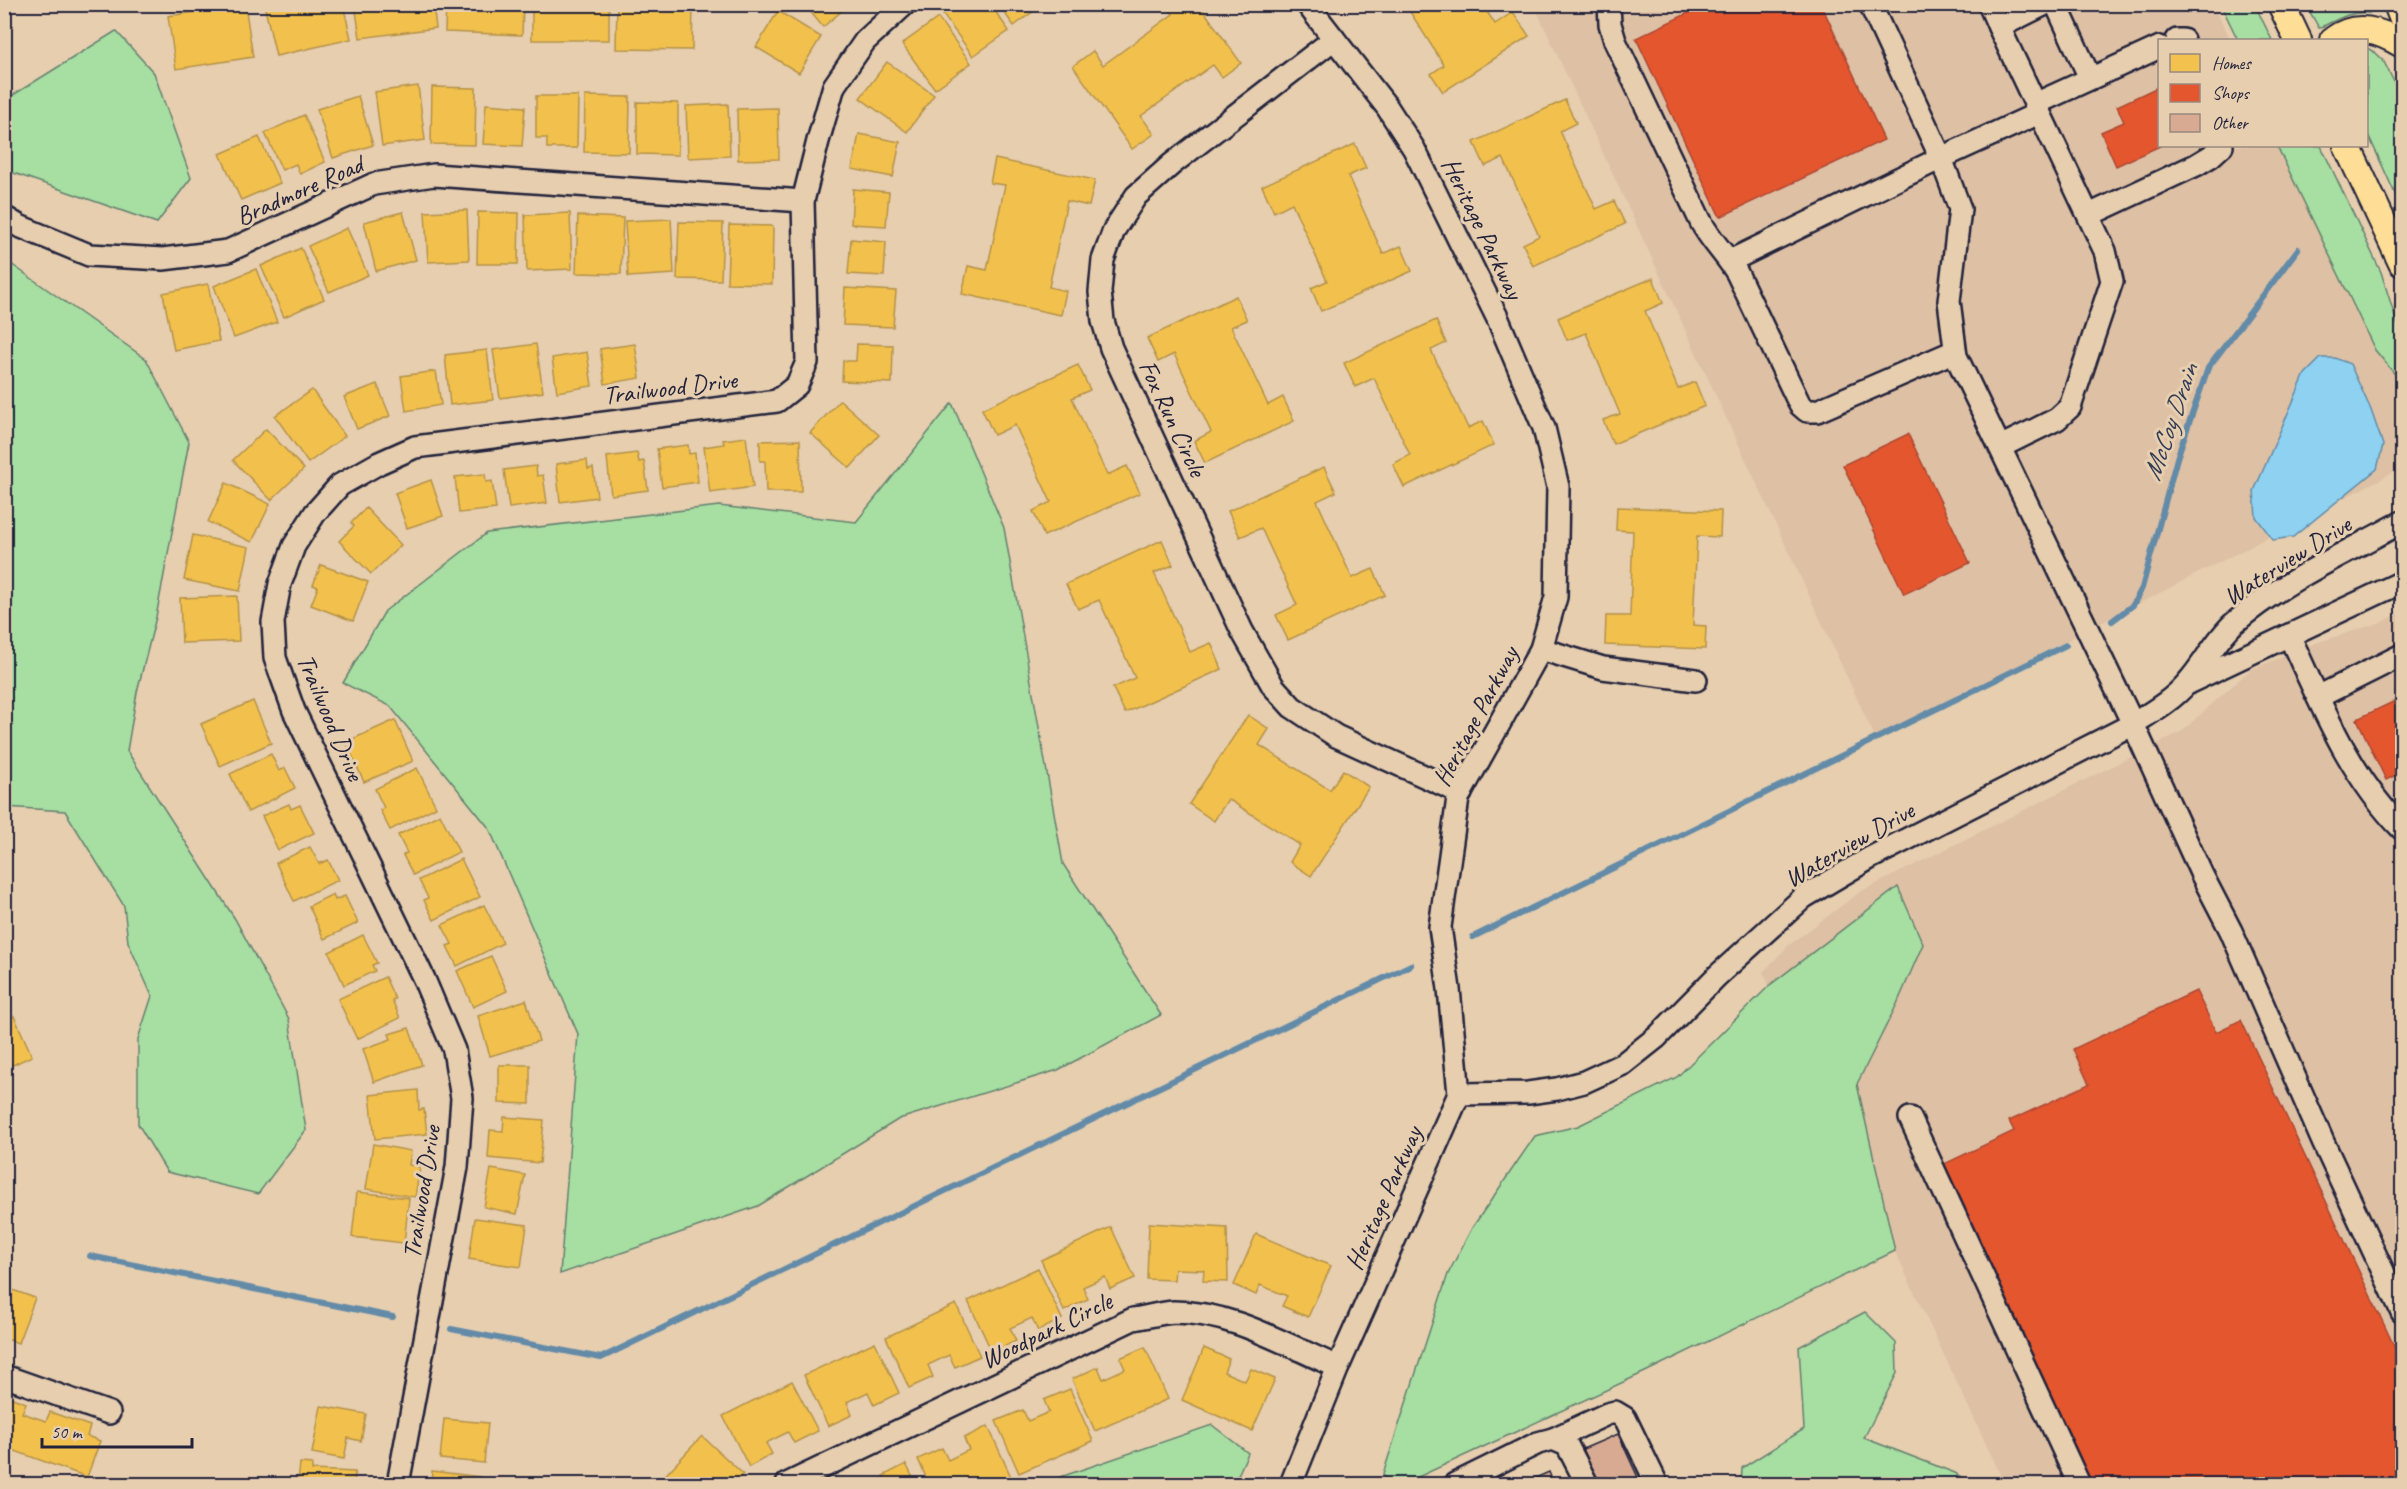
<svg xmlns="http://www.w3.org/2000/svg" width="2407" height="1489" font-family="Caveat,sans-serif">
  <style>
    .built { fill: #dec0a4 }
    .green { fill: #a7dea2; stroke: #64806e; stroke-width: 1.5 }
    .water { fill: #8ed1f0; stroke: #638ba8; stroke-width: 1.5 }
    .homes { fill: #f2c14e; stroke: #b49148; stroke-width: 1.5 }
    .shops { fill: #e4572e; stroke: #aa4732; stroke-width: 1.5 }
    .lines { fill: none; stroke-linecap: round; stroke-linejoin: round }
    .stream { stroke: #638ba8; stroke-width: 6 }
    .building { fill: #d7aa91; stroke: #22223b; stroke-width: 1.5 }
    .minor-casing { stroke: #22223b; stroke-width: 26 }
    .major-casing { stroke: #22223b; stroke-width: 30 }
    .minor { stroke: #e6ceaf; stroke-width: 21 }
    .major { stroke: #fedd96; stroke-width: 26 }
    .labels { text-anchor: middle; stroke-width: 6; stroke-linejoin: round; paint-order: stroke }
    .street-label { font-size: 26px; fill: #22223b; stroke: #e6ceaf }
    .water-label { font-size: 27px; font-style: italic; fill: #323c56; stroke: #e6ceaf }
  </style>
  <rect width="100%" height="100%" fill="#e6ceaf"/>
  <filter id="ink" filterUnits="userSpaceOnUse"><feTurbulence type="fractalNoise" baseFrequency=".0167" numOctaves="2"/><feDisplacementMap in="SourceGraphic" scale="12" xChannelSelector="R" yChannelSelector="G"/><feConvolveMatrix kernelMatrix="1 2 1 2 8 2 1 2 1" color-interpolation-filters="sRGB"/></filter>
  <g filter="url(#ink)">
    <g class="built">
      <path d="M1534 5H2213L2231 40H2160V146H2283L2402 389V468L1876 739Z"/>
      <path d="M2402 612V1484H2005L1763 972 1788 946 1860 892 2181 732 2250 670 2316 643 2382 622Z"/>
    </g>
    <g class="green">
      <path d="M2221 5H2255L2272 40H2238Z"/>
      <path d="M2306 5H2371L2373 9 2369 13C2348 11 2337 20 2319 28Z"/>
      <path d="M116 31 154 73 191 178 157 223 5 170V100Z"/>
      <path d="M2367 48 2376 53 2383 60 2402 98V209L2367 132Z"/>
      <path d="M2277 146H2321L2381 272 2402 339V383L2375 350Z"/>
      <path d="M4 259 146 359 189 442 156 617 137 692 127 751 235 919 289 1019 306 1130 258 1194 167 1172 138 1124V1039L152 996 128 942 124 906 65 811 6 807 5 805Z"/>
      <path d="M952 403 1004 528 1063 864 1161 1015 1058 1070 899 1119 758 1206 560 1274 578 1034 489 828 390 706 343 683 385 611 487 533 719 506 856 522Z"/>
      <path d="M1898 887 1923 944 1897 1004 1857 1084 1895 1251 1645 1372 1403 1484H1388L1383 1474 1448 1274 1472 1228 1535 1136 1578 1126 1677 1077 1770 985Z"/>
      <path d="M1865 1312 1896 1343 1897 1373 1864 1438 1955 1473 1972 1484H1741L1742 1468 1804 1429 1799 1347Z"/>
      <path d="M1212 1425 1248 1453 1234 1484H1040Z"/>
    </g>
    <path class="water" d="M2321 358H2335L2350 364 2371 410 2383 445 2377 469 2293 537 2273 540 2256 517 2254 491 2305 374Z"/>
    <g class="homes">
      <path d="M264 4H343L351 39 276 56Z"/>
      <path d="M355 4H433L436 28 360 38Z"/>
      <path d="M446 4H523L522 35 445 32Z"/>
      <rect x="532" y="4" width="77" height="36"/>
      <path d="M617 4H693L692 50 616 49Z"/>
      <path d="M804 4H850L823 27Z"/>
      <path d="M952 4H990L1009 31 973 56 941 12Z"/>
      <path d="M998 4H1043L1014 26Z"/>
      <path d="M1165 4H1199L1241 63 1222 77 1213 65 1141 116 1154 134 1132 149 1073 66 1093 51 1103 65 1173 14Z"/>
      <path d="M1405 4H1482L1495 24 1513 12 1529 36 1443 92 1431 74 1444 65Z"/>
      <path d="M245 5 253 57 176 69 168 16Z"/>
      <path d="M778 11 821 37 799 73 756 47Z"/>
      <path d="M938 18 971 63 935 89 902 44Z"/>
      <path d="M887 62 934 95 907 132 860 98Z"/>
      <path d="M418 86 425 140 382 146 375 92Z"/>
      <path d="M432 87 476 88 475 145 431 144Z"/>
      <path d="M358 96 373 145 333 158 317 109Z"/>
      <path d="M536 96H578L577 148H547V138H536Z"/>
      <path d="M585 96 630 97 629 153 584 152Z"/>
      <path d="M1565 100 1576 123 1560 131 1596 209 1614 201 1625 224 1533 266 1523 244 1539 236 1503 158 1485 166 1474 142Z"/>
      <path d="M637 102 678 103V155L637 154Z"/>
      <path d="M486 104 525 107 522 146 483 144Z"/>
      <path d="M728 104 730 156 688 158 686 106Z"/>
      <path d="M778 108 779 159 738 160 737 109Z"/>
      <path d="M304 115 325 162 300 174 296 164 282 170 265 133Z"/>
      <path d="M859 134 900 142 893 177 852 169Z"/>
      <path d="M259 137 280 183 241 200 220 154Z"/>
      <path d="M1355 144 1366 168 1348 176 1383 254 1401 246 1412 271 1321 311 1311 288 1327 281 1292 203 1274 212 1262 186Z"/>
      <path d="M995 159 1095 180 1089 206 1067 201 1049 287 1066 291 1061 315 962 294 968 266 987 270 1005 185 990 183Z"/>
      <path d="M853 189 889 192 886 226 851 224Z"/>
      <path d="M467 210 469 260 428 262 425 212Z"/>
      <path d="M403 212 416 260 376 271 364 222Z"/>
      <path d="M478 212 519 213 518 264H477Z"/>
      <path d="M570 213 572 269 527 271 525 215Z"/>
      <path d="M578 216 623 218 621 274 576 273Z"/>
      <path d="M671 219 674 274 628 277 625 221Z"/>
      <path d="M679 222 723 223 721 280 677 279Z"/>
      <path d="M729 225 773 226 772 284 727 283Z"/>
      <path d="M347 228 368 275 329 292 308 246Z"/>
      <path d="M851 239 886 242 884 276 848 274Z"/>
      <path d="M301 248 324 299 284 317 261 266Z"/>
      <path d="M256 269 277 322 234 338 214 286Z"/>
      <path d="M1653 278 1663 303 1645 311 1678 389 1695 382 1705 406 1613 444 1603 420 1620 414 1586 333 1567 340 1558 318Z"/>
      <path d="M208 284 219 341 174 350 163 293Z"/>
      <path d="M845 288 896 291 893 327 843 325Z"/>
      <path d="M1236 296 1247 320 1231 327 1268 405 1283 397 1294 421 1205 463 1194 441 1211 432 1174 354 1158 362 1147 338Z"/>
      <path d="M1436 320 1446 343 1431 350 1468 428 1483 421 1494 445 1404 487 1393 464 1410 455 1374 378 1355 387 1344 363Z"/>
      <path d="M536 344 543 392 500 398 493 350Z"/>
      <path d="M635 344 640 378 605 384 600 349Z"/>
      <path d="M857 344 893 345 892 383 842 381 843 361H856Z"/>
      <path d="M487 350 493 400 450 405 445 355Z"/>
      <path d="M587 352 592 386 557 392 552 358Z"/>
      <path d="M1078 365 1090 390 1072 398 1107 475 1127 466 1140 493 1044 536 1033 511 1051 502 1015 425 994 435 982 409Z"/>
      <path d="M436 371 441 405 406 411 401 376Z"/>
      <path d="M377 384 390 416 357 429 344 397Z"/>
      <path d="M312 390 345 436 308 463 275 416Z"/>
      <path d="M840 400 879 435 850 468 810 433Z"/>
      <path d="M266 429 304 469 271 500 233 460Z"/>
      <path d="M746 437 753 487 710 493 704 447 724 444 723 440Z"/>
      <path d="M800 440 801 492H766L765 461H760V441Z"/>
      <path d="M688 445 689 454 695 453 698 482 662 487 657 449Z"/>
      <path d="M637 453 639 462 644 461 648 490 611 495 607 457Z"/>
      <path d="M587 460 588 469 593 468 597 497 560 502 556 464Z"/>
      <path d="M536 466 537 476 543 475 547 503 509 508 504 470Z"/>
      <path d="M1324 467 1336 492 1317 501 1352 578 1373 569 1385 595 1288 640 1276 615 1297 605 1261 528 1240 537 1228 511Z"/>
      <path d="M485 474 486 482 492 481 496 509 459 513 455 477Z"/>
      <path d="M431 480 443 516 407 528 395 493Z"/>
      <path d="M226 483 270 504 252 542 208 522Z"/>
      <path d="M1617 507 1721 511 1720 537 1697 536 1693 625 1706 626 1705 649 1605 645 1606 616H1630L1633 531 1616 530Z"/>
      <path d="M366 508 401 545 371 574 339 541 354 526 351 523Z"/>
      <path d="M193 535 249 547 240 591 184 580Z"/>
      <path d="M1162 540 1173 565 1154 573 1190 652 1211 643 1222 669 1125 713 1113 688 1135 678 1099 600 1078 609 1066 584Z"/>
      <path d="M321 565 368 582 353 621 311 605 318 587 313 585Z"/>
      <path d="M237 596 239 641 182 643 180 598Z"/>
      <path d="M253 701 271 743 220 766 201 724Z"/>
      <path d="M1248 715 1269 729 1259 745 1330 790 1343 770 1369 787 1311 876 1290 862 1300 845 1228 799 1214 821 1189 804Z"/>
      <path d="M395 720 413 761 364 782 346 742Z"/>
      <path d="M271 754 279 771 285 768 295 788 248 812 230 774Z"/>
      <path d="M417 768 436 807 390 830 380 810 384 808 375 789Z"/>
      <path d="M289 804 291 809 300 805 314 833 278 850 262 816Z"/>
      <path d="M440 814 459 852 413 875 403 855 407 853 398 835Z"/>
      <path d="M310 847 319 864 328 860 338 880 294 901 276 863Z"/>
      <path d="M461 859 480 897 434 920 424 900 428 898 419 880Z"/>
      <path d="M333 894 335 900 345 896 358 923 324 939 309 906Z"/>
      <path d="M484 905 503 943 457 966 447 946 452 944 442 925Z"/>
      <path d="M363 935 377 963 372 965 375 971 344 985 329 952Z"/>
      <path d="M491 956 507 991 473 1007 457 971Z"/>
      <path d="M385 977 395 999 392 1000 400 1018 357 1039 338 999Z"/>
      <path d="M526 1000 539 1041 490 1056 478 1016Z"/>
      <path d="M14 1016 32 1056 4 1069V1021Z"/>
      <path d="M409 1028 422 1065 374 1082 363 1049 391 1039 389 1034Z"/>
      <path d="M499 1065H530V1104L499 1103Z"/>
      <path d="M418 1090 419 1110 424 1109 427 1134 375 1139 370 1095Z"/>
      <path d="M504 1117 544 1120 540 1163 488 1158 490 1130 503 1131Z"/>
      <path d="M373 1144 411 1151 409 1165 420 1167 415 1197 366 1189Z"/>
      <path d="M491 1169 525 1175 517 1214 484 1207Z"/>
      <path d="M357 1192 409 1198 404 1243 352 1237Z"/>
      <path d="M475 1218 527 1225 521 1267 469 1259Z"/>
      <path d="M1149 1223 1227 1228 1228 1282 1203 1281 1204 1270 1175 1269 1174 1280 1147 1279Z"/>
      <path d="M1111 1227 1135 1278 1110 1289 1105 1277 1083 1287 1088 1299 1064 1311 1041 1260Z"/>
      <path d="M1256 1234 1331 1266 1308 1317 1282 1306 1287 1296 1260 1285 1256 1295 1234 1285Z"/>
      <path d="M1038 1268 1062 1319 1038 1331 1032 1318 1010 1328 1016 1341 992 1352 968 1301Z"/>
      <path d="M4 1287 35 1298 18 1343 4 1338Z"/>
      <path d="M956 1304 980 1356 955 1367 949 1355 928 1365 933 1377 909 1388 886 1337Z"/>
      <path d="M875 1342 899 1393 874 1405 868 1392 847 1402 852 1415 828 1426 804 1375Z"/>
      <path d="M1145 1347 1168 1399 1095 1431 1072 1379 1098 1367 1103 1379 1125 1369 1120 1358Z"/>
      <path d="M1204 1348 1229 1359 1224 1372 1245 1381 1251 1369 1275 1379 1252 1431 1182 1400Z"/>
      <path d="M792 1381 818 1431 794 1443 788 1432 766 1443 772 1454 749 1467 723 1416Z"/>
      <path d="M1070 1389 1093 1441 1019 1473 996 1421 1023 1410 1028 1421 1049 1412 1044 1400Z"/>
      <path d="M4 1395 26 1403 22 1413 46 1421 50 1412 90 1426 87 1436 100 1441 87 1477 4 1447Z"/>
      <path d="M321 1406 366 1414 361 1441 348 1438 344 1459 312 1453Z"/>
      <path d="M444 1419 488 1423 484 1463 440 1459Z"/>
      <path d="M988 1426 1011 1477 996 1484H929L918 1459 942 1448 948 1460 969 1450 964 1438Z"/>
      <path d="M702 1436 743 1474 733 1484H657Z"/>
      <path d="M300 1463 312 1464V1470L355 1472 354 1484H298Z"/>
      <path d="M906 1464 916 1484H887L883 1476Z"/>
      <path d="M432 1471 480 1477 479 1484H431Z"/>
      <path d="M4 1476 27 1484H4Z"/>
    </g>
    <g class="shops">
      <path d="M1707 4H1821L1884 140 1720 217 1636 38Z"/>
      <path d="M2160 86V146L2116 166 2101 132 2124 122 2117 106Z"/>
      <path d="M1908 434 1970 563 1904 594 1843 465Z"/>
      <path d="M2397 700 2402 712V772L2386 780 2357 719Z"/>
      <path d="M2196 991 2216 1032 2241 1020 2402 1363V1484H2090L1940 1166 2014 1131 2009 1121 2089 1084 2073 1049Z"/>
    </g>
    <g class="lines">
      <g class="stream">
        <path d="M2112 621 2133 605 2142 588 2177 458 2208 368 2298 249"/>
        <path d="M1473 937 2066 645"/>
        <path d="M90 1256 393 1317"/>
        <path d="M451 1329 601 1358 1411 965"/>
      </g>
    </g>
    <g class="building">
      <path d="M1618 1434 1641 1484H1599L1583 1449Z"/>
      <path d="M1549 1472 1554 1484H1522Z"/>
    </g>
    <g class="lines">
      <g class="minor-casing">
        <g id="minor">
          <path d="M1609 4 1610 24 1615 41 1701 222C1711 241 1726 255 1737 273L1800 405 1807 411H1817L1955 351"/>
          <path d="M1870 4 1941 158 1960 209 1949 301 1956 356 2133 724 2202 875 2231 931 2323 1142 2402 1312"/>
          <path d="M1989 4 1999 27 2045 4"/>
          <path d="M2056 4 2090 78"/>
          <path d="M1999 27 2105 251 2112 281 2070 407 2057 419 2000 447"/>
          <path d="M1334 39 1172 164 1136 196 1114 230 1103 260 1100 292 1103 321 1111 348 1242 631 1273 686 1292 707 1336 736 1461 793"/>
          <path d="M2177 40H2183"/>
          <path d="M2035 104 2160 47"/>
          <path d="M2089 215 2196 165 2211 156 2222 146"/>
          <path d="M4 217 19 226 89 255 163 259 228 251 374 184 434 175 803 201"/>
          <path d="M1730 261 1941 158 2039 113"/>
          <path d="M2289 635C2321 704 2349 775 2402 829"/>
          <path d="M1541 649 1603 668 1696 680"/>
          <path d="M2190 682 2402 582"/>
          <path d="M2318 697 2402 655"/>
          <path d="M1459 1094 1528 1093 1557 1089 1584 1082 1623 1064 1657 1037 1717 976 1804 897 1870 858 2133 724C2152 712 2173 700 2188 682 2204 664 2215 641 2233 624 2282 581 2346 553 2402 522"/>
          <path d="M1910 1118 2079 1484"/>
          <path d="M4 1376 109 1413"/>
          <path d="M1553 1439 1607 1414 1615 1412 1625 1418 1657 1484"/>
          <path d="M398 1484 457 1167 462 1098 454 1050 424 979 294 711 275 658 273 622 280 584 294 546 315 513 340 485 379 463 415 447 777 401 797 385 807 362 803 201 818 141 834 86 865 41 905 4"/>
          <path d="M787 1484 1133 1319C1146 1317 1160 1313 1174 1312 1233 1312 1285 1345 1338 1367"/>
          <path d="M1291 1484 1338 1367 1459 1094 1449 989 1440 927 1458 798 1541 649 1556 597 1558 487 1544 428 1497 317 1414 149 1387 107 1307 4"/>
          <path d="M1455 1484 1538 1443 1553 1439 1567 1445 1587 1484"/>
        </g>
      </g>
      <g class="major-casing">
        <g id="major">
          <path d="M2281 4 2298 40"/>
          <path d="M2397 4 2402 17"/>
          <path d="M2333 40C2356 22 2380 31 2402 44"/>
          <path d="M2347 146 2402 263"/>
        </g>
      </g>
      <use href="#minor" class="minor"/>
      <use href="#major" class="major"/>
    </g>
  </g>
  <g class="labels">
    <g class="street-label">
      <text transform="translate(299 190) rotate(-24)" y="9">Bradmore Road</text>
      <text transform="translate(1483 228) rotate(64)" y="9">Heritage Parkway</text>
      <text transform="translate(670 387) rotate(-7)" y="9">Trailwood Drive</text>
      <text transform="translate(1173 418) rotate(65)" y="9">Fox Run Circle</text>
      <text transform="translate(2287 560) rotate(-32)" y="9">Waterview Drive</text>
      <text transform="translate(1475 716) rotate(-62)" y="9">Heritage Parkway</text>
      <text transform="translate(331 717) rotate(67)" y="9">Trailwood Drive</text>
      <text transform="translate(1849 844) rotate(-30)" y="9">Waterview Drive</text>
      <text transform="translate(421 1192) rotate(-81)" y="9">Trailwood Drive</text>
      <text transform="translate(1383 1198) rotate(-66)" y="9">Heritage Parkway</text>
      <text transform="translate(1046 1330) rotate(-26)" y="9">Woodpark Circle</text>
    </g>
    <g class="water-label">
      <text transform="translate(2170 422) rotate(-71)" y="9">McCoy Drain</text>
    </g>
  </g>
  <rect width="2407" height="1489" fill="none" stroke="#e6ceaf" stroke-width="24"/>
  <rect x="12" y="12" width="2383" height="1465" fill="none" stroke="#22223b" stroke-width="2" filter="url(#ink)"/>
  <rect x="2158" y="39" width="210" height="108" fill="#e6ceaf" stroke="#988981" stroke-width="1.5"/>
  <rect x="2170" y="54" width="30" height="18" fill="#f2c14e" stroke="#988981" stroke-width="1.5"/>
  <text x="2212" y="69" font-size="18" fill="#22223b">Homes</text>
  <rect x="2170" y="84" width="30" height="18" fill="#e4572e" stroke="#988981" stroke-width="1.5"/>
  <text x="2212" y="99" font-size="18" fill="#22223b">Shops</text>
  <rect x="2170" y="114" width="30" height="18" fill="#d7aa91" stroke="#988981" stroke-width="1.5"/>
  <text x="2212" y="129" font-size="18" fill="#22223b">Other</text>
  <path d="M42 1438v9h150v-9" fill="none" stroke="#22223b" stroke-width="3"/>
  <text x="51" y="1438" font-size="18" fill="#22223b" stroke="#e6ceaf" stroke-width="4.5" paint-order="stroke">50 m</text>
</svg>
